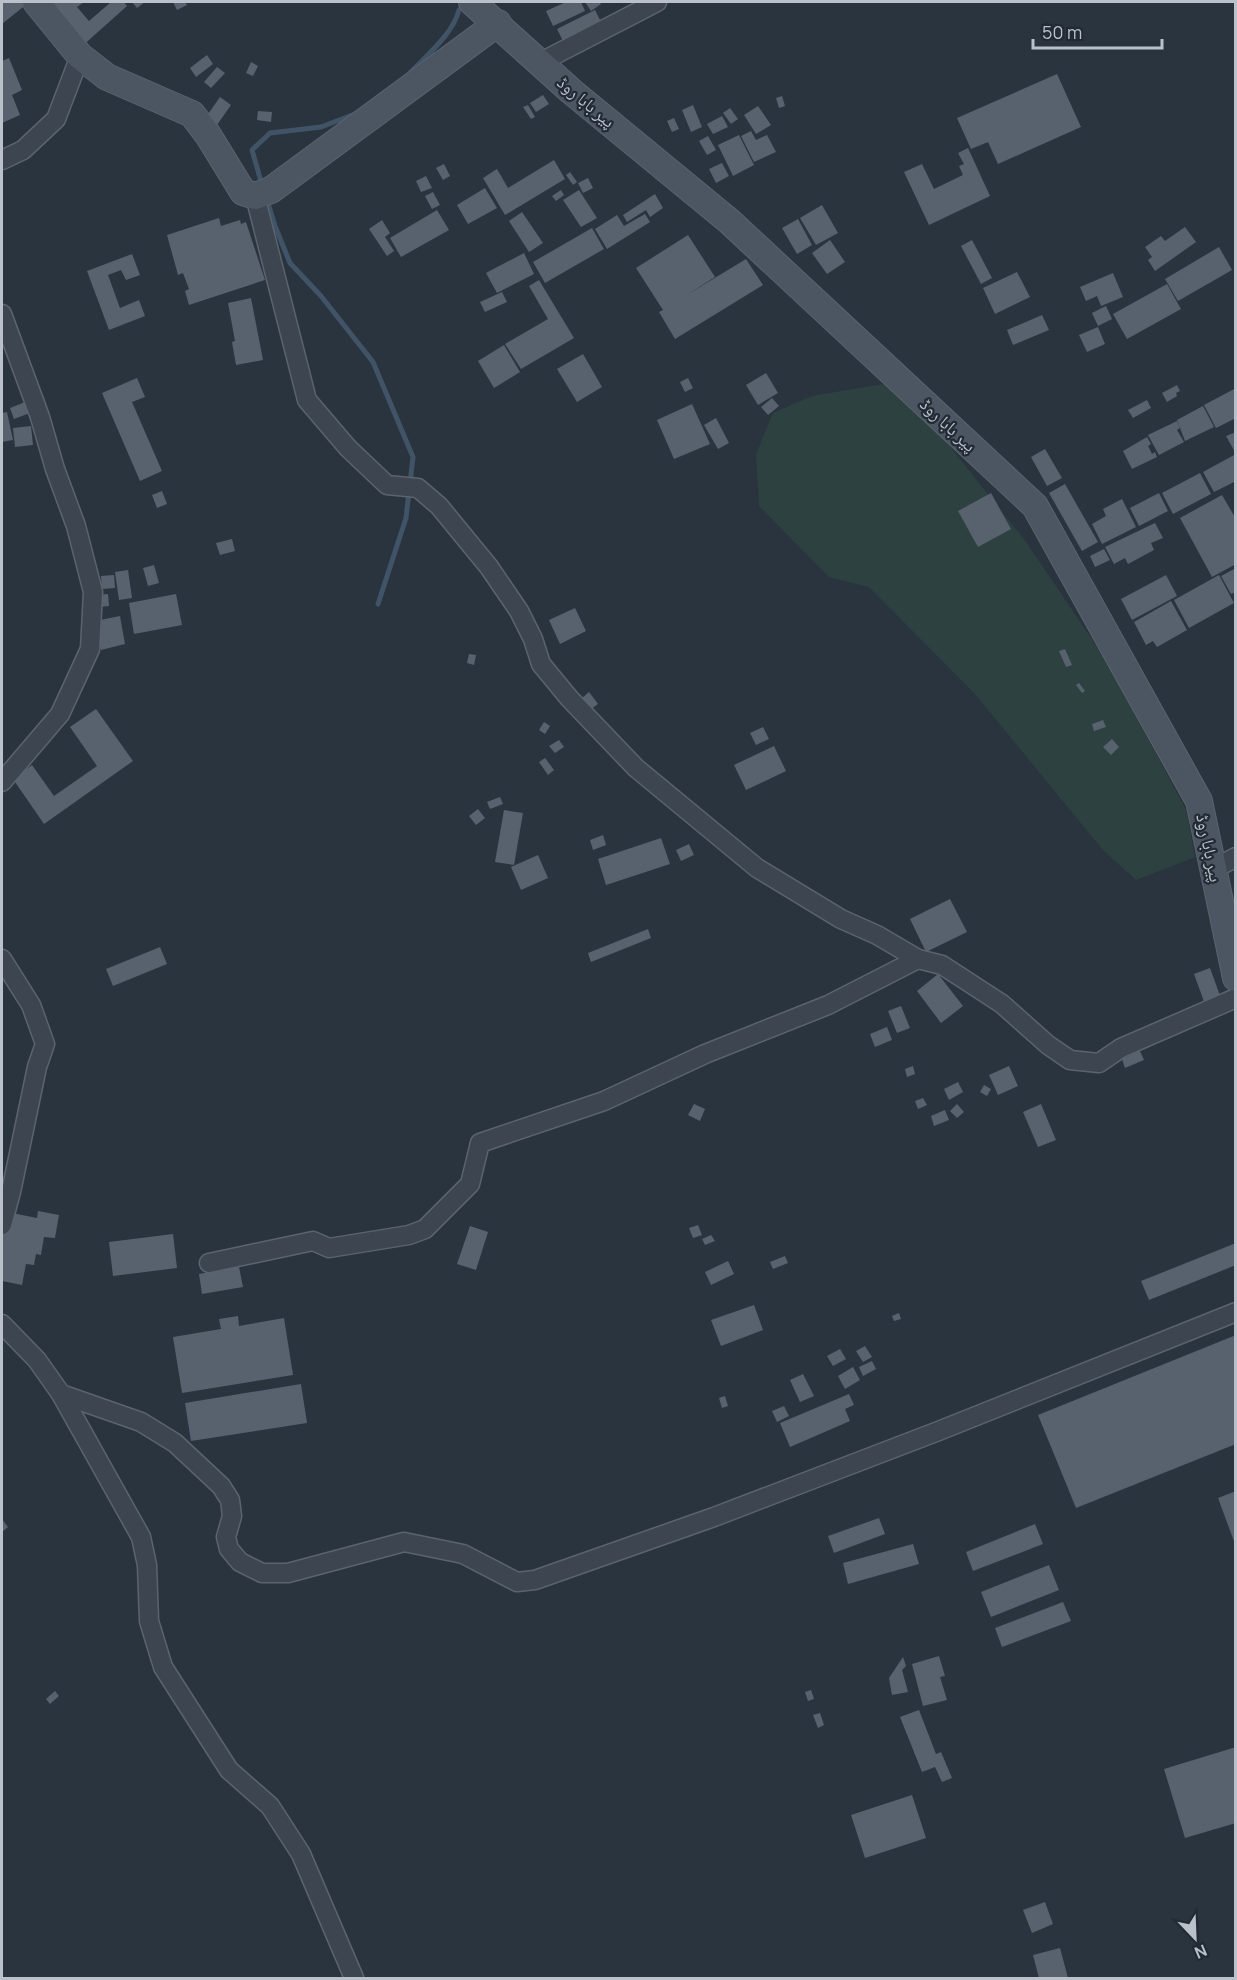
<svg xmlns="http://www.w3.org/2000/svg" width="1237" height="1980" font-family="Manrope,'Noto Naskh Arabic',sans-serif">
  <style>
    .green { fill: #2d4141 }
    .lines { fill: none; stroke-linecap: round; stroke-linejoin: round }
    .stream { stroke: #415366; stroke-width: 5 }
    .building { fill: #58626f }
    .street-casing { stroke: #5b646d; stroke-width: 21 }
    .secondary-casing { stroke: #5b646d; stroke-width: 28 }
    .street { stroke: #3d4650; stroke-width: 18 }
    .secondary { stroke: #4c5562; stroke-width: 26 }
    .labels { text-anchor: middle; stroke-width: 4.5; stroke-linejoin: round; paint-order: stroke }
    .street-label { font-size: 18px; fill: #bac1ca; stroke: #222b35 }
  </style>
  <rect width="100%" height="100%" fill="#2a343f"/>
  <path class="green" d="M884 384 931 423 1026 542 1106 660 1186 810 1195 857 1136 880 1103 850 975 694 869 587 829 577 759 506 756 454 773 413 812 396Z"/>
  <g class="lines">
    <g class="stream">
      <path d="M410 73C427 55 453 34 459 10"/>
      <path d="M262 185 252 150 270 133 321 127 355 114"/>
      <path d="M267 200 275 226 290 263 321 296 373 362 413 457 406 518 378 604"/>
    </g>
  </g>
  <g class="building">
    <path d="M2 2H27L28 3 2 24Z"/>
    <path d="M38 2H84L77 7 89 21 111 2H124L127 6 80 48Z"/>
    <path d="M132 2H145L137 8Z"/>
    <path d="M173 2H185L187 5 177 10Z"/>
    <path d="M566 2H581L585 11 553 26 546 11Z"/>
    <path d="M585 2H599L601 4 591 11Z"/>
    <path d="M595 10 603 26 565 45 557 29Z"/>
    <path d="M207 55 213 64 196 77 190 68Z"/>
    <path d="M9 58 22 90 12 95 20 115 2 123V61Z"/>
    <path d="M251 62 258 66 253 76 246 73Z"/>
    <path d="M217 67 225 73 211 88 204 82Z"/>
    <path d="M1057 74 1081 127 998 164 988 142 971 149 957 118Z"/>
    <path d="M543 95 549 104 536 112 530 103Z"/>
    <path d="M782 96 785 106 779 108 776 98Z"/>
    <path d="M220 97 231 105 217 125 206 117Z"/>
    <path d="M528 105 535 117 531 119 523 107Z"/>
    <path d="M693 105 702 127 691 132 682 110Z"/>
    <path d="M758 106 771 125 756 134 744 115Z"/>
    <path d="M730 108 738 119 731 124 723 113Z"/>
    <path d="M258 111 272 112 271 122 257 120Z"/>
    <path d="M722 116 728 127 713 134 707 124Z"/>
    <path d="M674 118 679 129 672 132 667 121Z"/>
    <path d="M751 131 756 140 767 135 776 152 754 162 741 136Z"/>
    <path d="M739 135 754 165 733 176 718 145Z"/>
    <path d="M708 136 716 150 707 155 699 141Z"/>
    <path d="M968 148 990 196 929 225 904 172 922 164 934 189 963 175 959 166 964 164 958 153Z"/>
    <path d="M554 160 565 179 505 215 483 178 497 169 508 188Z"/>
    <path d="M722 163 729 176 716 183 709 169Z"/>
    <path d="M444 164 450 176 443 180 436 168Z"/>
    <path d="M570 172 577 182 573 185 566 175Z"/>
    <path d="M426 176 432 188 421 192 416 181Z"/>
    <path d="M588 178 593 188 583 193 578 183Z"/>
    <path d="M485 188 497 208 468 224 457 205Z"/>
    <path d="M561 190 564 195 556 201 552 196Z"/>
    <path d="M579 190 597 218 581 227 563 200Z"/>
    <path d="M433 192 440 205 432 209 425 196Z"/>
    <path d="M655 194 663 208 650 217 646 210 627 222 623 215Z"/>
    <path d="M822 205 838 233 816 245 800 218Z"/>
    <path d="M437 210 449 230 401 257 390 238Z"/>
    <path d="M522 212 543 243 529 252 509 221Z"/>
    <path d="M645 214 650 222 607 249 595 229 617 215 624 226Z"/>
    <path d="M219 218 221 226 240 220 241 224 246 222 265 280 189 305 185 291 189 289 183 273 178 275 167 235Z"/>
    <path d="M798 219 812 245 797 254 782 228Z"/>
    <path d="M382 220 390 233 385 237 394 251 387 256 369 229Z"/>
    <path d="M1185 227 1196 242 1155 271 1148 260 1152 257 1145 247 1161 236 1165 241Z"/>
    <path d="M592 228 604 249 545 283 533 262Z"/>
    <path d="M688 235 715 277 685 296 746 259 763 285 675 339 659 312 663 310 636 268Z"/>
    <path d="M830 240 845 262 827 274 812 253Z"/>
    <path d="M972 240 992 278 981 284 961 246Z"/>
    <path d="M1219 247 1232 270 1178 301 1165 279Z"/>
    <path d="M524 253 534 274 497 293 486 273Z"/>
    <path d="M132 254 140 275 126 280 121 270 108 275 120 308 139 300 145 316 109 330 87 271Z"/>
    <path d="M1017 272 1030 297 995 314 983 288Z"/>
    <path d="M1113 273 1123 297 1101 306 1097 296 1086 301 1080 287Z"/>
    <path d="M539 280 574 338 521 369 505 344 548 319 529 286Z"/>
    <path d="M1167 284 1181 309 1127 339 1113 314Z"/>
    <path d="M502 292 507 302 485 312 480 302Z"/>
    <path d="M251 298 263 360 236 365 232 342 235 341 228 303Z"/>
    <path d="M1106 306 1112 319 1098 326 1092 313Z"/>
    <path d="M1042 315 1049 330 1013 345 1007 330Z"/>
    <path d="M1098 327 1105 344 1087 352 1079 335Z"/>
    <path d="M504 345 520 372 494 388 478 361Z"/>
    <path d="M583 354 602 387 577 402 557 369Z"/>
    <path d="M766 373 778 393 758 405 746 385Z"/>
    <path d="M137 378 145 397 132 402 162 471 140 481 102 393Z"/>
    <path d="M688 378 693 388 685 392 680 382Z"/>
    <path d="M1177 385 1180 391 1176 393 1177 396 1167 402 1162 393Z"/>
    <path d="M1236 388V418L1216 428 1204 405Z"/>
    <path d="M772 398 779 406 768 415 761 407Z"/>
    <path d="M1147 400 1151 408 1133 418 1128 410Z"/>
    <path d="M25 402 30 413 14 419 10 408Z"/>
    <path d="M692 404 710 444 674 459 657 420Z"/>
    <path d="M1203 406 1214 427 1185 441 1177 420Z"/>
    <path d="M7 412 13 440 2 442V413Z"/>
    <path d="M716 418 729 443 718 449 704 425Z"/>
    <path d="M1177 421 1180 428 1177 430 1184 442 1159 455 1148 435Z"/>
    <path d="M31 426 33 445 15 447 13 428Z"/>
    <path d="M1236 432V454L1226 436Z"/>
    <path d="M1147 437 1151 444 1148 446 1152 454 1155 452 1157 457 1132 469 1123 451Z"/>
    <path d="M1045 449 1062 478 1047 486 1031 457Z"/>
    <path d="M1236 454V481L1214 492 1203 472Z"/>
    <path d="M1200 473 1211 494 1173 514 1162 493Z"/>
    <path d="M1065 484 1098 542 1082 551 1049 493Z"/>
    <path d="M162 491 167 504 157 508 152 495Z"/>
    <path d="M991 493 1011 529 978 547 958 511Z"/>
    <path d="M1159 493 1168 511 1139 526 1130 508Z"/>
    <path d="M1222 495 1236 519V564L1212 577 1180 518Z"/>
    <path d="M1122 499 1136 527 1102 544 1092 524 1106 516 1103 509Z"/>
    <path d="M1155 523 1163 538 1151 543 1154 550 1128 564 1125 558 1114 564 1105 547Z"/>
    <path d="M232 539 235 551 220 555 216 543Z"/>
    <path d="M1104 549 1110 560 1095 567 1090 556Z"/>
    <path d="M154 565 159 583 148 586 143 568Z"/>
    <path d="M1236 568V592L1231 594 1221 576Z"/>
    <path d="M128 570 132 598 119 600 115 572Z"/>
    <path d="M114 575 115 588 102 589 101 576Z"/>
    <path d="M1166 575 1177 596 1132 620 1121 599Z"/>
    <path d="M1219 575 1234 603 1189 628 1174 600Z"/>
    <path d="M108 594 109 606 98 607 97 595Z"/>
    <path d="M176 594 182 625 134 634 129 603Z"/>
    <path d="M1171 601 1187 630 1157 647 1153 641 1146 645 1134 622Z"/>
    <path d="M575 608 586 631 560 644 549 620Z"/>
    <path d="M120 616 125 644 101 650 95 621Z"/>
    <path d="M1065 649 1072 665 1066 667 1059 651Z"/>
    <path d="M469 654 476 655 474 665 467 663Z"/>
    <path d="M1079 683 1085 691 1082 693 1076 685Z"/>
    <path d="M589 692 598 704 591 709 582 698Z"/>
    <path d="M96 709 133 761 44 824 13 779 32 765 54 796 97 766 70 727Z"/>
    <path d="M1103 720 1106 727 1094 731 1092 724Z"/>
    <path d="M544 722 550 726 545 734 539 730Z"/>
    <path d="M763 727 769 739 756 745 750 733Z"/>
    <path d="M1112 739 1119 747 1111 755 1103 747Z"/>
    <path d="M559 740 564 747 555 753 549 746Z"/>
    <path d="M774 746 786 771 746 790 734 765Z"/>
    <path d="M545 758 554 770 548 775 539 762Z"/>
    <path d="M500 797 503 804 490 809 487 802Z"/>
    <path d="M478 809 485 818 476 825 469 816Z"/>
    <path d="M504 810 523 813 514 865 495 862Z"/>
    <path d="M603 835 606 845 593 850 590 840Z"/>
    <path d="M661 838 670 864 606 885 598 859Z"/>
    <path d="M689 844 694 855 681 861 676 850Z"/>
    <path d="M538 855 548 878 521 890 511 867Z"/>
    <path d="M950 899 967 932 926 952 910 919Z"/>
    <path d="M648 929 651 938 591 962 588 953Z"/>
    <path d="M160 947 167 964 113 986 106 969Z"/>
    <path d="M1210 968 1222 1001 1206 1007 1194 974Z"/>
    <path d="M938 974 963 1006 941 1023 917 991Z"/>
    <path d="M901 1006 910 1028 897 1033 888 1011Z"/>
    <path d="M887 1027 892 1040 875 1047 870 1034Z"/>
    <path d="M1140 1051 1144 1060 1125 1068 1122 1059Z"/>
    <path d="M913 1066 915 1074 907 1077 905 1069Z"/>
    <path d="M1009 1066 1018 1086 998 1095 989 1075Z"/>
    <path d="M958 1082 963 1092 949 1100 944 1089Z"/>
    <path d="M984 1085 991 1089 987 1096 980 1092Z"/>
    <path d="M923 1098 927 1105 918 1109 915 1101Z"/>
    <path d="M694 1104 705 1109 700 1121 688 1115Z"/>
    <path d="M957 1104 964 1112 957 1118 950 1111Z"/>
    <path d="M1041 1104 1056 1140 1038 1147 1023 1112Z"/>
    <path d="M945 1110 949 1120 934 1126 931 1116Z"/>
    <path d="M38 1211 59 1215 55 1238 44 1237 41 1255 36 1254 34 1265 26 1264 22 1285 2 1281V1237L5 1222 12 1213 37 1218Z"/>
    <path d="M698 1225 702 1235 693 1238 689 1228Z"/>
    <path d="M470 1226 488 1232 476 1270 457 1264Z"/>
    <path d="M173 1234 177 1268 113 1276 109 1242Z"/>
    <path d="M711 1235 715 1241 705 1245 702 1239Z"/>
    <path d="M1236 1243V1265L1149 1300 1141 1281Z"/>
    <path d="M785 1256 788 1263 773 1269 770 1262Z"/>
    <path d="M728 1261 734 1274 711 1285 705 1272Z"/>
    <path d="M239 1267 243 1287 202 1294 199 1274Z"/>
    <path d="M754 1305 763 1330 721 1346 711 1320Z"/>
    <path d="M899 1313 901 1319 894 1321 892 1316Z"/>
    <path d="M238 1316 239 1326 284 1318 293 1375 182 1393 173 1337 221 1329 219 1319Z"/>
    <path d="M1236 1335V1444L1076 1508 1038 1415Z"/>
    <path d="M865 1346 872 1357 863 1362 856 1351Z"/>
    <path d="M840 1349 846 1359 833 1366 827 1356Z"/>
    <path d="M872 1361 876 1369 863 1376 859 1367Z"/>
    <path d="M853 1367 860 1380 845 1389 838 1376Z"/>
    <path d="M803 1374 814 1396 800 1402 790 1380Z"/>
    <path d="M301 1384 307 1423 191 1441 185 1403Z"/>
    <path d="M849 1394 854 1405 845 1409 850 1421 790 1447 780 1423Z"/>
    <path d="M725 1396 728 1406 722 1408 719 1398Z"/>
    <path d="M784 1406 789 1416 777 1422 772 1411Z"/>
    <path d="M1236 1491V1543L1235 1544 1218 1498Z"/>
    <path d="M879 1518 885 1534 834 1553 828 1536Z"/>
    <path d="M2 1519 8 1527 2 1532Z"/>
    <path d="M1035 1524 1043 1544 973 1571 966 1552Z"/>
    <path d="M913 1544 919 1564 848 1584 843 1563Z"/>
    <path d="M1049 1565 1059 1590 991 1617 981 1592Z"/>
    <path d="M1063 1602 1071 1621 1002 1647 995 1628Z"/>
    <path d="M939 1656 945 1676 940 1677 947 1700 923 1706 912 1664Z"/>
    <path d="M903 1657 906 1666 902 1670 908 1692 892 1695 889 1678Z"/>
    <path d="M811 1690 814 1699 808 1701 805 1692Z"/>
    <path d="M55 1691 59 1696 50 1704 46 1699Z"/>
    <path d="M919 1710 936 1754 941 1752 952 1778 942 1782 935 1767 922 1772 900 1717Z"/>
    <path d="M820 1713 824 1725 818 1728 813 1715Z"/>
    <path d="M1236 1747V1823L1185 1838 1164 1769Z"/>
    <path d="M912 1795 926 1838 865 1858 851 1815Z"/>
    <path d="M1045 1902 1053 1924 1032 1933 1023 1910Z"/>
    <path d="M1060 1948 1068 1978H1039L1033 1955Z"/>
  </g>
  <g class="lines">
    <g class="street-casing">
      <g id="street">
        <path d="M541 62 657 2"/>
        <path d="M2 160 23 150 56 119 80 56"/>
        <path d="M255 196 307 400 348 448 387 485 418 488 439 506 489 567 519 611 533 639 541 664 569 698 636 768 757 868 841 919 877 935 918 959 942 965 1002 1004 1048 1045 1070 1060 1099 1063 1121 1048 1236 998"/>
        <path d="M2 314 40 417 55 469 76 526 93 592 90 649 60 714 2 782"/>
        <path d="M1214 869 1236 857"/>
        <path d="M2 959 31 1005 45 1044 37 1067 11 1192 2 1225"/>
        <path d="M209 1263 313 1241 329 1248 409 1235 425 1229 470 1184 480 1143 604 1101 705 1054 828 1005 918 959"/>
        <path d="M2 1324 37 1360 61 1394 141 1422 175 1443 221 1486 230 1500 232 1516 226 1537 229 1549 240 1562 262 1573H288L404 1542 463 1554 517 1582 535 1580 714 1517 936 1432 1236 1312"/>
        <path d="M61 1394 141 1537 147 1565 149 1621 163 1667 229 1770 270 1806 301 1854 354 1978"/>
      </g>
    </g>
    <g class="secondary-casing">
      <g id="secondary">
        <path d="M36 2 80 56 107 77 192 114 208 135 243 192 255 196 271 190 498 23"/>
        <path d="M472 2 571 91 729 221 1035 506 1199 801 1236 978"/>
      </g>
    </g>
    <use href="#street" class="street"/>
    <use href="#secondary" class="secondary"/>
  </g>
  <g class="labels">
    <g class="street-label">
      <text transform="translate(586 102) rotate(40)" y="6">پیر بابا روڈ</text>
      <text transform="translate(948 425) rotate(43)" y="6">پیر بابا روڈ</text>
      <text transform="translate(1209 848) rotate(78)" y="6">پیر بابا روڈ</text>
    </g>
  </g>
  <rect width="1237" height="1980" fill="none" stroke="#bac1ca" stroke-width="6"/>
  <g transform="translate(1195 1938) rotate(157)" stroke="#222b35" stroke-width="4.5" paint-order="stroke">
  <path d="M0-4.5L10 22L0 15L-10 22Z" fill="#bac1ca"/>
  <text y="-9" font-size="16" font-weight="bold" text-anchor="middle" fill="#bac1ca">N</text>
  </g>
  <path d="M1033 39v9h129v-9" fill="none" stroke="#bac1ca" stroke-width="3"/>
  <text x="1042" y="39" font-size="18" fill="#bac1ca" stroke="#222b35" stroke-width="4.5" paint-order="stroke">50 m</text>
</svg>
